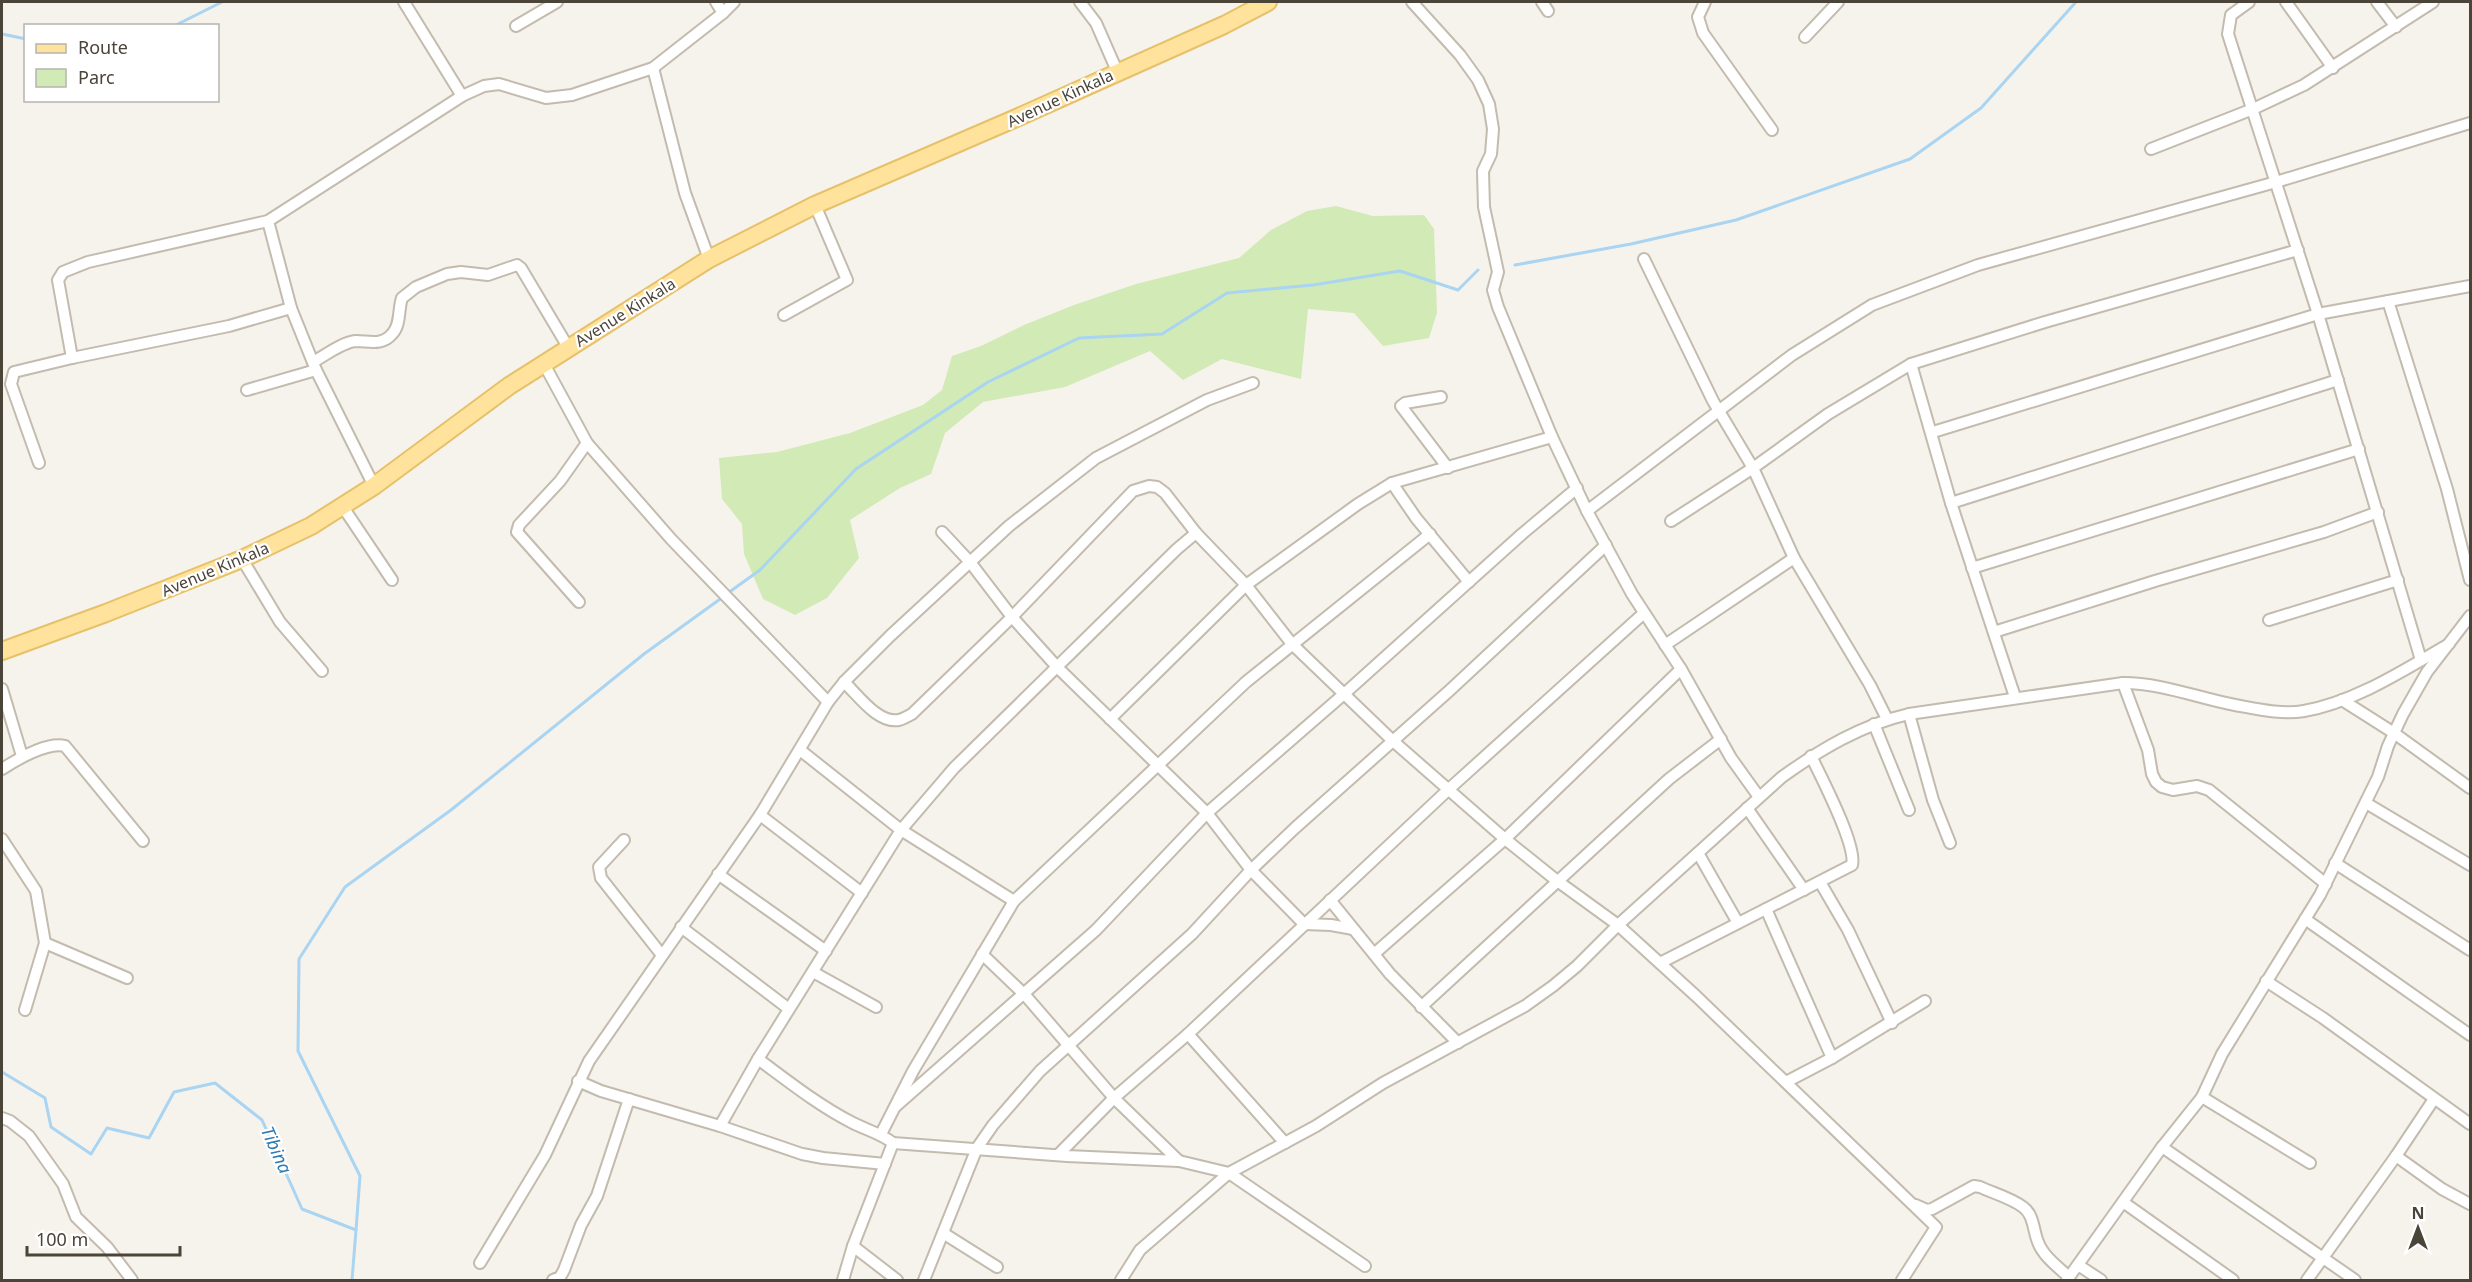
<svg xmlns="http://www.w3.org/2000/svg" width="2472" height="1282" font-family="'Noto Sans',sans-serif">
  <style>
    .green { fill: #d2eab5 }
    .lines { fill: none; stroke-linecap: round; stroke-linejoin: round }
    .stream { stroke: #a9d4f2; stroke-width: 3 }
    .street-casing { stroke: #c2bbae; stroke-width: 14 }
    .primary-casing { stroke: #e6c16a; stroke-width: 20 }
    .street { stroke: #fff; stroke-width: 10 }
    .primary { stroke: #ffe39c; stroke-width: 16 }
    .labels { text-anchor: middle; stroke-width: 4.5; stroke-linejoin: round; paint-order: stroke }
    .street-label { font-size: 16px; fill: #4b4439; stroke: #fff }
    .water-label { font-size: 18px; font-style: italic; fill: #2e7ab2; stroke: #fff }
  </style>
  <rect width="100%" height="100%" fill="#f6f3ec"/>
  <path class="green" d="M1336 206 1373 216 1424 215 1434 229 1437 313 1429 338 1383 346 1354 313 1308 309 1301 379 1222 359 1183 380 1150 351 1065 387 983 402 945 433 931 474 900 488 850 520 859 558 827 598 795 615 763 599 744 554 742 524 722 499 719 458 777 452 850 433 923 405 942 390 952 356 981 346 1024 325 1074 305 1136 284 1239 258 1271 230 1307 211Z"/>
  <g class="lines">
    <g class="stream">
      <path d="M174 26 222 2"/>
      <path d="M2 34 26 39"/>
      <path d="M1515 265 1631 244 1736 220 1910 159 1981 108 2076 2"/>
      <path d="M728 593 760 570 856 469 988 382 1079 338 1162 334 1227 293 1313 285 1400 271 1458 290 1478 270"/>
      <path d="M2 1072 45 1098 51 1127 91 1154 107 1128 149 1138 174 1092 215 1083 262 1120 302 1209 356 1230 352 1280"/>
      <path d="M356 1230 360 1176 298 1051 299 959 345 887 451 810 644 654 723 597"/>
    </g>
    <g class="street-casing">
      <g id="street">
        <path d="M404 2 462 96"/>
        <path d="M716 2 723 13"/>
        <path d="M1080 2 1096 23 1117 71"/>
        <path d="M1412 2 1460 55 1478 80 1489 104 1493 129 1491 154 1483 171 1484 207 1498 272 1493 290 1498 307 1552 437 1587 511 1632 594 1681 669 1731 758 1759 797"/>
        <path d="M1542 2 1548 11"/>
        <path d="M1705 2 1698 17 1703 33 1772 130"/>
        <path d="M2249 2 2231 15 2228 34 2318 314 2421 660"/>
        <path d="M2286 2 2333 68"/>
        <path d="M2377 2 2396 27"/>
        <path d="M516 26 557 2"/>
        <path d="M1805 37 1838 2"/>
        <path d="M653 68 685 193 709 259"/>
        <path d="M2151 149 2253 109 2304 85 2433 2"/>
        <path d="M268 221 291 308 316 370 374 486"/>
        <path d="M1644 259 1713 401 1753 468 1794 558 1870 685 1887 719"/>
        <path d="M2388 301 2447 489 2470 580"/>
        <path d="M784 315 847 280 815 205"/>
        <path d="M72 358 58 280 63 272 88 262 268 221 462 96 484 86 499 84 546 98 572 95 653 68 723 13 734 2"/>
        <path d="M313 362C326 355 342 342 356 341 369 341 382 346 392 334 401 325 398 309 402 298L416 287 447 274 461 272 488 275 517 265 521 268 568 347"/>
        <path d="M544 364 587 443 671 539 828 702"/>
        <path d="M1911 364 1951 503 2015 697"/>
        <path d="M247 390 316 370"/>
        <path d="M1441 397 1405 403 1401 406 1448 468"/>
        <path d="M1933 432 2318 314 2470 286"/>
        <path d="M39 463 11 384 14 372 72 358 229 326 291 308"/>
        <path d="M1392 483 1416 518 1469 582"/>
        <path d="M1951 503 2338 380"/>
        <path d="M343 507 392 580"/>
        <path d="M1587 511 1792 355 1872 305 1978 265 2276 182 2470 123"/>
        <path d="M1671 521 1753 468 1828 414 1911 364 2045 322 2298 250"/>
        <path d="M942 532 970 562 1012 617 1058 668 1207 813 1251 870 1304 924 1331 925 1353 929"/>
        <path d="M242 559 280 622 322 671"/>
        <path d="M1972 568 2359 449"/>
        <path d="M579 602 517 532 519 525 560 481 587 443"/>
        <path d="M2269 620 2398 580"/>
        <path d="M1994 632 2155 581 2324 532 2378 512"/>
        <path d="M1665 645 1794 558"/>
        <path d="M844 682C858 695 878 724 899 720 903 719 908 716 912 714L1012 617 1133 491 1149 486 1157 487 1165 493 1196 533 1246 585 1292 644 1393 741 1505 839 1556 880 1618 925 1696 996 1936 1227 1902 1280"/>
        <path d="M2123 683 2148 750 2152 774 2156 782 2162 787 2173 790 2197 786 2209 790 2326 884"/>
        <path d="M2 689 22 756"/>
        <path d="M2342 700 2394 733 2470 788"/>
        <path d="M1909 714 1933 800 1950 843"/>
        <path d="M1110 719 1246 585 1358 504 1392 483 1552 437"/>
        <path d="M1874 724 1909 810"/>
        <path d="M800 750 901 830 1014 901"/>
        <path d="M2 769C16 760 48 741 65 746L143 841"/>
        <path d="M2366 803 2470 865"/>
        <path d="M1747 808 1804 890"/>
        <path d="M760 815 862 893"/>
        <path d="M2 839 36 891 45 943 25 1010"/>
        <path d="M624 840 599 867 601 878 661 954"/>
        <path d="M1698 853 1738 923"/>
        <path d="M2335 863 2470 950"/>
        <path d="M718 874 826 951"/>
        <path d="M1820 882 1848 930 1892 1023"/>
        <path d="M1330 900 1390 974 1458 1043"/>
        <path d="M1766 909 1832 1058"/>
        <path d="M2305 919 2470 1035"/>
        <path d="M681 927 789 1009"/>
        <path d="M45 943 127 978"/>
        <path d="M982 954 1025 995 1114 1098 1179 1161"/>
        <path d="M1374 954 1505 839 1681 669"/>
        <path d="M1660 963 1852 865C1857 845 1821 777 1811 756"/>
        <path d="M813 972 876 1007"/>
        <path d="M2266 981 2323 1018 2470 1124"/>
        <path d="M1421 1007 1669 779 1721 739"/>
        <path d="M1188 1034 1285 1143"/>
        <path d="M758 1059C788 1081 818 1105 851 1122 866 1130 880 1133 893 1143L1067 1156 1179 1161 1229 1173 1365 1266"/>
        <path d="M578 1081 601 1091 720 1126 802 1154 823 1158 885 1164"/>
        <path d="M1786 1082 1832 1058 1925 1001"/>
        <path d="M2202 1097 2310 1163"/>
        <path d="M896 1106 1096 930 1207 813 1344 694 1522 534 1577 488"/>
        <path d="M2 1118 10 1121 29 1136 63 1184 76 1217 107 1247 132 1280"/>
        <path d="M720 1126 758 1059 901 830 954 768 1177 549 1196 533"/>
        <path d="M881 1134 913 1071 1014 901 1246 682 1430 534"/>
        <path d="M2162 1147 2355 1280"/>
        <path d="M1058 1155 1114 1098 1188 1034 1449 789 1644 613"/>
        <path d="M2396 1156 2442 1189 2470 1204"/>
        <path d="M2123 1202 2233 1280"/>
        <path d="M1916 1205 1927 1210 1932 1209 1974 1186 1980 1187C1993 1193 2011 1198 2023 1207 2034 1215 2033 1230 2038 1242 2043 1256 2058 1267 2069 1277"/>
        <path d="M943 1233 997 1267"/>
        <path d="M853 1246 897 1280"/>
        <path d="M480 1263 545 1155 589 1061 760 815 828 702 844 682 890 636 1009 526 1096 458 1207 400 1253 383"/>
        <path d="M2078 1265 2101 1280"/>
        <path d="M553 1280 560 1277 564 1270 581 1225 597 1196 629 1099"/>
        <path d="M843 1280 853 1246 893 1143"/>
        <path d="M924 1280 977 1148 993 1125 1040 1071 1192 934 1251 870 1295 828 1449 691 1606 545"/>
        <path d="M1121 1280 1140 1250 1229 1173 1316 1126 1383 1083 1525 1006 1553 986 1577 966 1618 925 1782 777C1821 749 1861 725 1909 714L2123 683C2162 683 2198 698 2235 705 2257 709 2282 715 2304 711 2355 702 2404 670 2449 644"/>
        <path d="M2067 1280 2162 1147 2202 1097 2222 1054 2320 895 2378 777 2388 746 2403 714 2427 672 2470 616"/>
        <path d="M2307 1280 2396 1156 2434 1099"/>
      </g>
    </g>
    <g class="primary-casing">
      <path id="primary" d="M2 651 106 613 242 559 311 526 374 486 509 386 709 259 815 205 1014 119 1224 25 1268 2"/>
    </g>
    <use href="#street" class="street"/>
    <use href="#primary" class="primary"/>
  </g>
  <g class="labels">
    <g class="street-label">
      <text transform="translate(1060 98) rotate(-25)" y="6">Avenue Kinkala</text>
      <text transform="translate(625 312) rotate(-32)" y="6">Avenue Kinkala</text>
      <text transform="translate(215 569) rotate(-23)" y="6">Avenue Kinkala</text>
    </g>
    <g class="water-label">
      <text transform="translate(276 1150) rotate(66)" y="6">Tibina</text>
    </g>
  </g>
  <rect width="2472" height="1282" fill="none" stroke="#4b4439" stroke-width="6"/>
  <rect x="24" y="24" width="195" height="78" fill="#ffffff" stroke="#b7b4b0" stroke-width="1.5"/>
  <rect x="36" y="44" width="30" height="9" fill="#ffe39c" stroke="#b7b4b0" stroke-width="1.5"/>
  <text x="78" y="54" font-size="18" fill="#4b4439">Route</text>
  <rect x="36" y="69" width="30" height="18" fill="#d2eab5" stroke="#b7b4b0" stroke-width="1.5"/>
  <text x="78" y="84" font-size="18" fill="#4b4439">Parc</text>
  <g transform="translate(2418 1228)" stroke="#ffffff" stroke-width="4.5" paint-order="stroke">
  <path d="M0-4.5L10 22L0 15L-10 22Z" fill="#4b4439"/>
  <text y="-9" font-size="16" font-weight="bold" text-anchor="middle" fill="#4b4439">N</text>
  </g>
  <path d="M27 1246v9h153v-9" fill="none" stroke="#4b4439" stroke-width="3"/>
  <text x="36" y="1246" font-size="18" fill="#4b4439" stroke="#ffffff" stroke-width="4.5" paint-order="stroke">100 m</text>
</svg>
